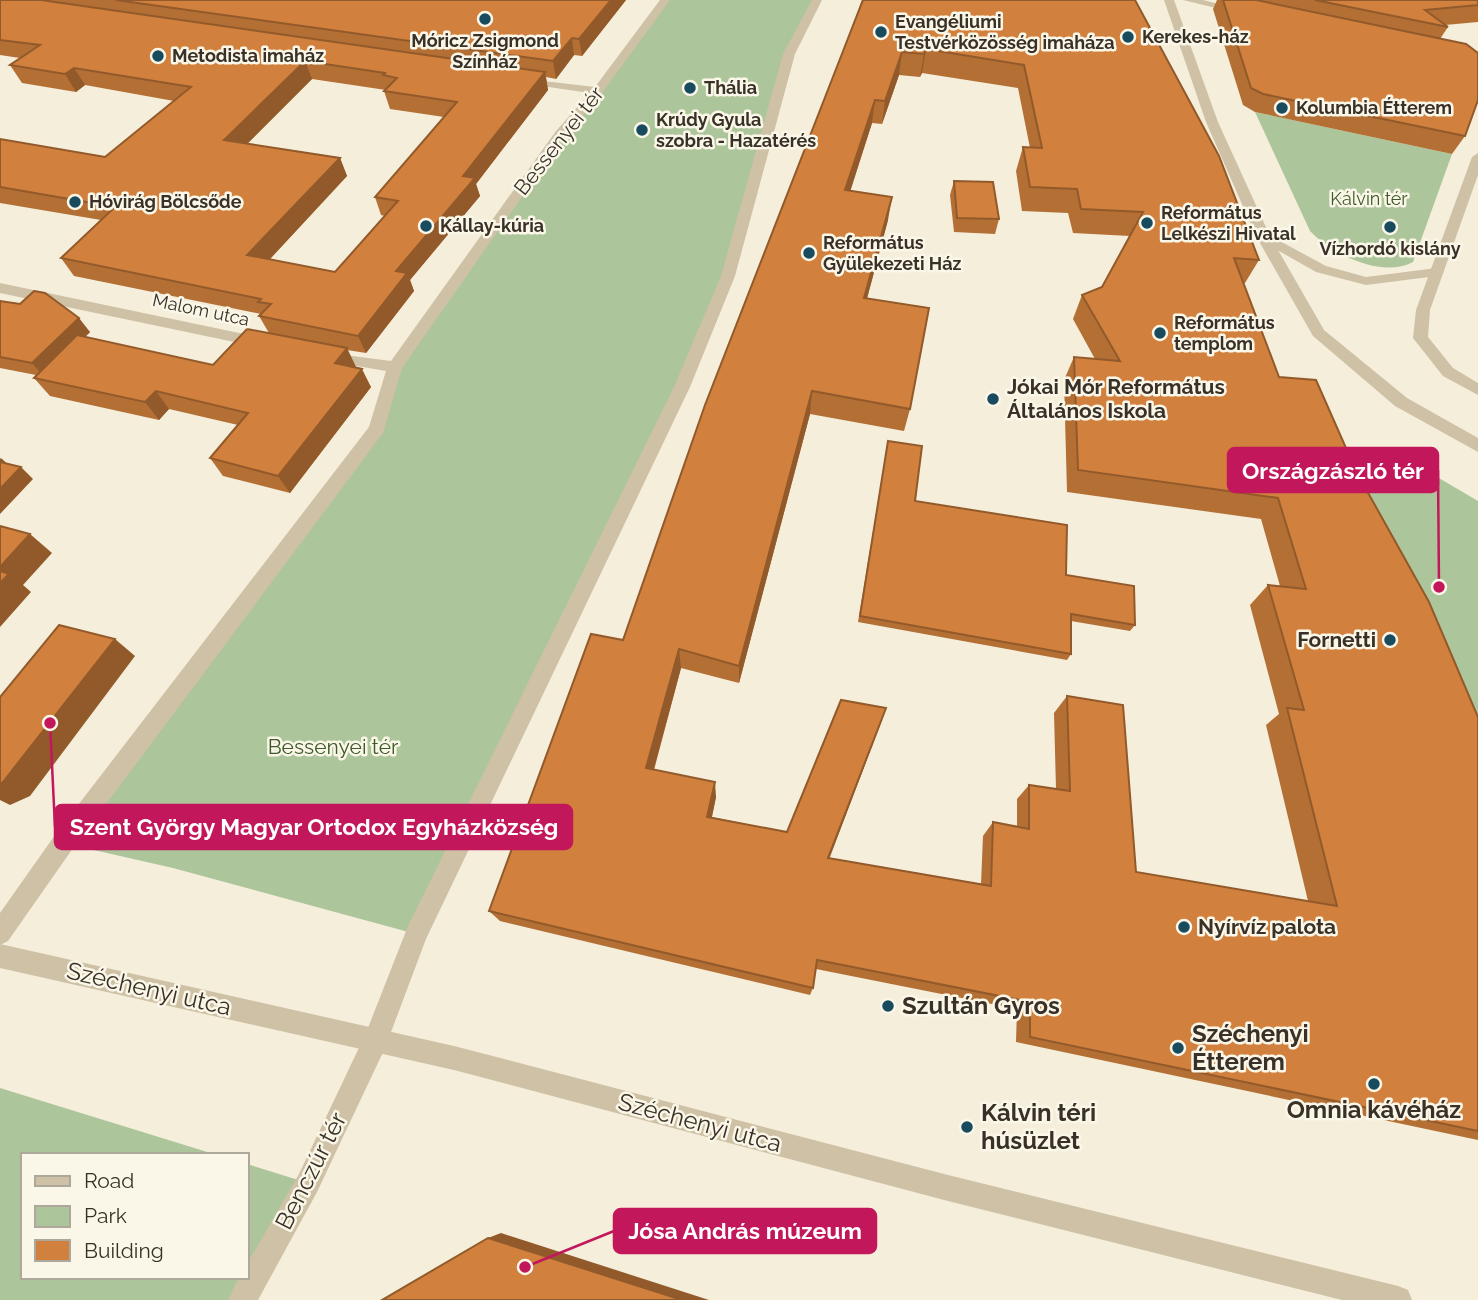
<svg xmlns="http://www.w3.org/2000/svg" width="1478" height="1300" font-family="Raleway,sans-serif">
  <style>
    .green { fill: #adc59a }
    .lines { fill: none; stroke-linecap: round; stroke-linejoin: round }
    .minor { fill: #cec1a6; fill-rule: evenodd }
    .tertiary { fill: #cec1a6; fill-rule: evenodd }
    .wall { fill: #b46f34; fill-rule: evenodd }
    .shaded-wall { fill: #925a2b }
    .building { fill: #d1813d; stroke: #925a2b; stroke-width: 2; fill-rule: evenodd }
    .poi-dot { fill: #194b5f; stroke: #fbf7e8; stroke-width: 2.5 }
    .labels { text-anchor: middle; stroke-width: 5; stroke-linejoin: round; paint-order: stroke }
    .far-poi-label { font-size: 18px; font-weight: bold; fill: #393128; stroke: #fbf7e8; text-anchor: start }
    .far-park-label { font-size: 18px; fill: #3d5a29; stroke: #fbf7e8 }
    .far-street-label { font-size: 18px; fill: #393128; stroke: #fbf7e8 }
    .street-label { font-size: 21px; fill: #393128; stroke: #fbf7e8 }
    .poi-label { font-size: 21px; font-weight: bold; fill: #393128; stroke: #fbf7e8; text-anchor: start }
    .park-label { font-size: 21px; fill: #3d5a29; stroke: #fbf7e8 }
    .near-street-label { font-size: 24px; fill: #393128; stroke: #fbf7e8 }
    .near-poi-label { font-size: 24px; font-weight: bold; fill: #393128; stroke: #fbf7e8; text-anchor: start }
    .leader { fill: none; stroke: #c2185b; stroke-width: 2.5 }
    .callout-dot { fill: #c2185b; stroke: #fbf7e8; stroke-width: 2.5 }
    .callout { fill: #c2185b; stroke: #c2185b; stroke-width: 2.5 }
    .callout-label { font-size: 23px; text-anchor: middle; font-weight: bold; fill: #fff }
  </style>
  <rect width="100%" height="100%" fill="#f4eedb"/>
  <g class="green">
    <path d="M665 0H817L789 54 728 276 416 934 173 868 63 843 377 429 395 367 560 134Z"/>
    <path d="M1255 112 1452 154 1413 262C1382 279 1332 254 1310 231Z"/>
    <path d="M1370 454 1403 457 1478 501V738L1330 465Z"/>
    <path d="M0 1088 217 1155H23V1277H247V1164L308 1183 239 1300H0Z"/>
  </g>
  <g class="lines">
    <g class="minor">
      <path d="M660 0H670L602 93 564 137 402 368 383 433 71 851 8 941 0 945V913L55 835 369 427 386 371 322 360V352L391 361 556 131 590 93 521 83 517 82V78L595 87Z"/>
      <path d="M812 0H822L795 54 735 276 690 387 426 939 385 1048 317 1192 258 1300H228L239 1277H247V1264L299 1174 366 1033 408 926 674 387 721 276 783 54Z"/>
      <path d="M1263 232 1326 266 1366 277 1437 268 1444 272 1437 276 1366 285 1316 272 1258 239 1256 236Z"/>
      <path d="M0 283 263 338 271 343 263 348 0 293Z"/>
    </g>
    <g class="tertiary">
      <path d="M1164 0H1174L1218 122 1270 236 1324 330 1407 398 1478 438V452L1395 406 1313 336 1256 236 1206 122Z"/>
      <path d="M1183 0H1203L1246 11 1241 14Z"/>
      <path d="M1478 153V175L1430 310 1428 337 1453 368 1478 383V395L1443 376 1413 338 1416 310 1472 157Z"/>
      <path d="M0 944 454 1046 948 1175 1398 1286 1408 1290 1412 1300H1342L948 1201 454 1070 0 968Z"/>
    </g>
  </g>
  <g class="wall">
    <path d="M0 0H626L582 56 574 55 556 79 546 77 548 90 476 184 480 196 410 280 414 291 366 353 347 350 356 367 371 387 290 493 223 476 210 458 238 425 169 409 159 420 50 396 34 378 36 375 0 368V301L90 332 85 337 213 365 269 333 259 316 261 314 74 276 61 258 101 220 0 203V139L105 157 174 101 85 85 76 92 22 83 10 65 20 58 0 55ZM312 79 386 90 384 91 390 109 444 117 375 197 381 215 385 216 335 272 269 260 347 176 340 158 247 144Z"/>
    <path d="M862 0H1135L1259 260 1245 283H1243L1279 377 1357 473 1478 717V1140L1016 1042 1017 1009 816 969 813 988 810 995 500 921 489 911 623 640ZM922 73 1018 88 1030 148 1023 147 1016 171 1022 211 1068 213 1073 233 1130 236 1102 287 1082 295 1073 319 1095 359 1074 357 1064 380 1067 492 1261 519 1280 586 1268 585 1250 605 1279 714 1266 725 1308 901 1136 872 1067 696 1054 713 1056 789 1029 785 1017 799V827L993 822 983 836 981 884 829 858 880 725 787 832 712 817 716 797 654 770 681 668 739 683 810 414 904 431 910 409 867 298 888 220 850 191 872 123 882 124 899 75 920 77Z"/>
    <path d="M1216 0H1478V22L1445 25 1448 27 1440 39 1465 136 1452 154 1255 112 1243 105 1213 9 1217 0Z"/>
    <path d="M954 181 999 219 995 234 954 232 950 195Z"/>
    <path d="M888 441 915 501 1066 575 1135 625 1130 631 1071 621V654L1067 660 858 622Z"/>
  </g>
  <g class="shaded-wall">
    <path d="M611 0H626L582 56 579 39Z"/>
    <path d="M572 38 574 55 556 79 553 61Z"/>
    <path d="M926 49 922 73 920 77 924 54Z"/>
    <path d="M902 52 899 75 882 124 885 101Z"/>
    <path d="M305 61 312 79 233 158 224 140Z"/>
    <path d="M74 68 85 85 76 92 65 74Z"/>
    <path d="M545 72 548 90 476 184 480 196 410 280 414 291 366 353 358 336 396 271 463 176Z"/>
    <path d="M875 100 872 123 843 214 845 190Z"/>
    <path d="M340 158 347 176 257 273 247 255Z"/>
    <path d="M892 197 888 220 861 321 864 298Z"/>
    <path d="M79 318 90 332 44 377 32 363Z"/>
    <path d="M347 348 356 367 335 363Z"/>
    <path d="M362 369 371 387 290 493 278 476Z"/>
    <path d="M156 391 169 409 159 420 145 402Z"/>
    <path d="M812 391 810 414 739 683V666Z"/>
    <path d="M1 458 14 470 0 464V459Z"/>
    <path d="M21 467 33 479 0 514V489Z"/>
    <path d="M30 534 52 553 23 585 31 592 0 627V567Z"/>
    <path d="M115 639 135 656 30 796 10 805 0 800V784Z"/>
    <path d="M679 649 681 668 650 783 646 768Z"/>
    <path d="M886 708 880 725 825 870 828 858Z"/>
    <path d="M715 782 716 797 709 830 707 817Z"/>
    <path d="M501 1233 709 1300H682L488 1238Z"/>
  </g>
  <g class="building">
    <path d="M0 0H41L545 72 463 176 475 178 396 271 407 273 358 336 259 316 271 304 258 302 261 299 61 258 115 207 0 187V139L105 157 191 87 74 68 65 74 10 65 40 45 0 40ZM305 61 385 73 383 75 397 78 384 91 457 102 375 197 398 201 335 272 247 255 340 158 224 140Z"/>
    <path d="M116 0H611L579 39 572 38 553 61Z"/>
    <path d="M863 0H1135L1219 156 1259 260 1234 258 1279 377 1316 380 1357 473 1429 602 1478 717V1131L1030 1037V1002L817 960 813 988 489 911 591 634 623 640 705 405ZM926 49 1024 65 1042 148 1023 147 1030 187 1077 189 1081 209 1143 212 1102 287 1082 295 1120 361 1074 357 1078 470 1278 498 1306 589 1268 585 1304 710 1287 708 1337 906 1136 872 1123 705 1067 696 1070 791 1029 785V829L993 822 991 886 828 858 886 708 841 700 787 832 707 817 715 782 646 768 679 649 739 666 812 391 910 409 929 308 864 298 892 197 845 190 875 100 885 101 902 52 924 54Z"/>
    <path d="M1223 0H1256L1466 44 1478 53V100L1465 136 1263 94 1251 88Z"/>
    <path d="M1315 0H1478V5L1425 10 1448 27Z"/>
    <path d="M954 181 993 182 999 219 957 218Z"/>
    <path d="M34 291 45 293 79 318 32 363 0 357V301L20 304Z"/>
    <path d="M247 329 347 348 335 363 362 369 278 476 210 458 248 413 156 391 145 402 34 378 77 335 213 365Z"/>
    <path d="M888 441 922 446 915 501 1067 525 1066 575 1134 586 1135 625 1071 614V654L860 616Z"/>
    <path d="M0 462 21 467 0 489Z"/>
    <path d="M0 526 30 534 0 567Z"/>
    <path d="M0 571 9 574 0 583Z"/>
    <path d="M59 625 115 639 3 782 0 784V697Z"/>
    <path d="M488 1238 682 1300H382Z"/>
  </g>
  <g class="poi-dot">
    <circle cx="485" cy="19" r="7"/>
    <circle cx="881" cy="32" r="7"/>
    <circle cx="1128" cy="37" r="7"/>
    <circle cx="158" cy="56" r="7"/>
    <circle cx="690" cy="88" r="7"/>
    <circle cx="1282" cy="108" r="7"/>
    <circle cx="642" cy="130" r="7"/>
    <circle cx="75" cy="202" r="7"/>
    <circle cx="1147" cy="223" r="7"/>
    <circle cx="426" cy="226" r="7"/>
    <circle cx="1390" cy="227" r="7"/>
    <circle cx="809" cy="253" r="7"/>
    <circle cx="1160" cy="333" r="7"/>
    <circle cx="993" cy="399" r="7"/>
    <circle cx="1390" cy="640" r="7"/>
    <circle cx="1184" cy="927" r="7"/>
    <circle cx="888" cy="1006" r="7"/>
    <circle cx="1178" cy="1048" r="7"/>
    <circle cx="1374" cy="1084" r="7"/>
    <circle cx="967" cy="1127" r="7"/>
  </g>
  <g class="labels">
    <g class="far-poi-label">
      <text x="895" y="28">Evangéliumi<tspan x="895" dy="21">Testvérközösség imaháza</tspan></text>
      <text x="1142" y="43">Kerekes-ház</text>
      <text x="485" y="47" text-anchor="middle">Móricz Zsigmond<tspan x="485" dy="21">Színház</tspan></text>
      <text x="172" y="62">Metodista imaház</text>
      <text x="704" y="94">Thália</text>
      <text x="1296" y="114">Kolumbia Étterem</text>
      <text x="656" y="126">Krúdy Gyula<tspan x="656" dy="21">szobra - Hazatérés</tspan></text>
      <text x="89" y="208">Hóvirág Bölcsőde</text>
      <text x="1161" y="219">Református<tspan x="1161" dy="21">Lelkészi Hivatal</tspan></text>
      <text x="440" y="232">Kállay-kúria</text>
      <text x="823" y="249">Református<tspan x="823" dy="21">Gyülekezeti Ház</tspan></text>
      <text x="1390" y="255" text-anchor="middle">Vízhordó kislány</text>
      <text x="1174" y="329">Református<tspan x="1174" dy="21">templom</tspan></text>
    </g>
    <g class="far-park-label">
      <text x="1369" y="205">Kálvin tér</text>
    </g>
    <g class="far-street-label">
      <text transform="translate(201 310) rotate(12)" y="6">Malom utca</text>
    </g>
    <g class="street-label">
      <text transform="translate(559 141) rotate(-52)" y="7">Bessenyei tér</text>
    </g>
    <g class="poi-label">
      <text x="1007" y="394">Jókai Mór Református<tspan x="1007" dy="24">Általános Iskola</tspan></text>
      <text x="1376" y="647" text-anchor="end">Fornetti</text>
      <text x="1198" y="934">Nyírvíz palota</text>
    </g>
    <g class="park-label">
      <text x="333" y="754">Bessenyei tér</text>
    </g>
    <g class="near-street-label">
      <text transform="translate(149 989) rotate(13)" y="8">Széchenyi utca</text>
      <text transform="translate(700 1123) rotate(15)" y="8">Széchenyi utca</text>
      <text transform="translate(311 1171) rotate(-63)" y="8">Benczúr tér</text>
    </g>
    <g class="near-poi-label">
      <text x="902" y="1014">Szultán Gyros</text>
      <text x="1192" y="1042">Széchenyi<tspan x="1192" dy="28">Étterem</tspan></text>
      <text x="1374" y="1118" text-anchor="middle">Omnia kávéház</text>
      <text x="981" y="1121">Kálvin téri<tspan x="981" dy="28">húsüzlet</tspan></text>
    </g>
  </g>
  <path class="leader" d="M1439 587L1438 470M50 723L55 827M525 1267L614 1231"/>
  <g class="callout-dot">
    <circle cx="1439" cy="587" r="7"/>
    <circle cx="50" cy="723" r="7"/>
    <circle cx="525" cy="1267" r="7"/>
  </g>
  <g class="callout">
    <rect x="1228" y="448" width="210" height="44" rx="7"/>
    <rect x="55" y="805" width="517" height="44" rx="7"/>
    <rect x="614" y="1209" width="262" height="44" rx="7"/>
  </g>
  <g class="callout-label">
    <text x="1333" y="479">Országzászló tér</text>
    <text x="314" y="835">Szent György Magyar Ortodox Egyházközség</text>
    <text x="745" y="1239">Jósa András múzeum</text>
  </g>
  <rect x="21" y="1153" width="228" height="126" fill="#fbf7e8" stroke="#ada89b" stroke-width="2"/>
  <rect x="35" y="1176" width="35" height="10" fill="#cec1a6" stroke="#ada89b" stroke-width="2"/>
  <text x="84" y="1188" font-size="21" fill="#393128">Road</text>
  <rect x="35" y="1206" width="35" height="21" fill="#adc59a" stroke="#ada89b" stroke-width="2"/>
  <text x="84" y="1223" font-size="21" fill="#393128">Park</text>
  <rect x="35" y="1240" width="35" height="21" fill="#d1813d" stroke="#ada89b" stroke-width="2"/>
  <text x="84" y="1258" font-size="21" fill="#393128">Building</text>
</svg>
